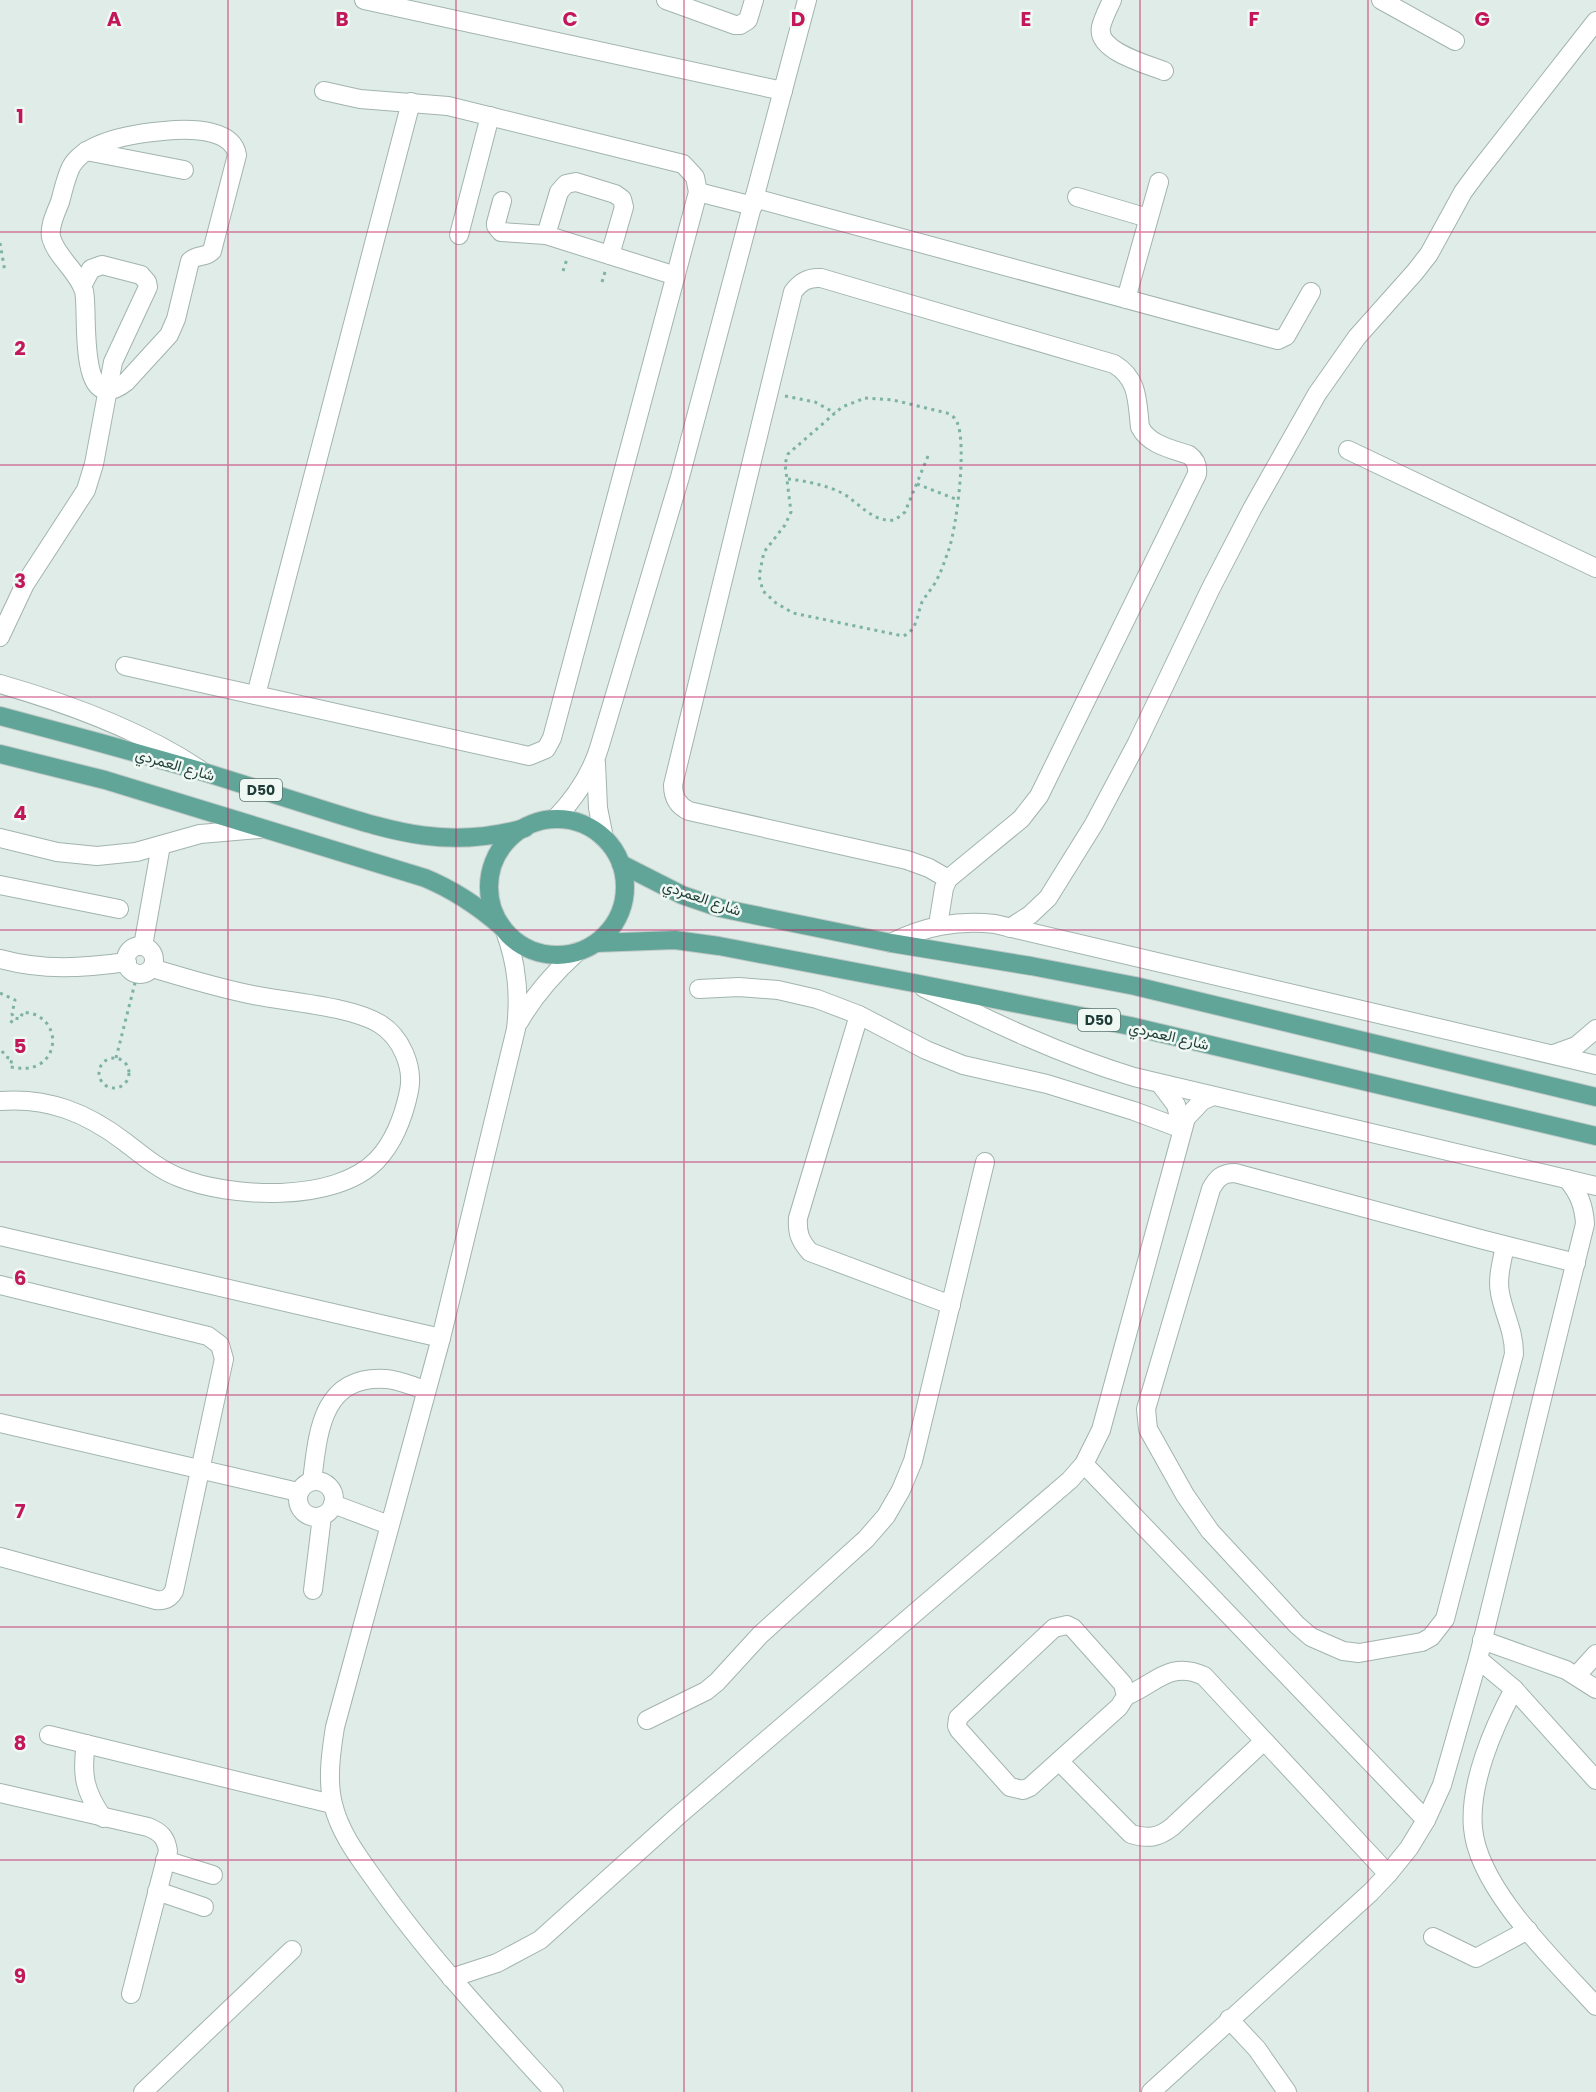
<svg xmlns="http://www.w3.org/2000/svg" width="1596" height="2092" font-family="Poppins,Vazirmatn,sans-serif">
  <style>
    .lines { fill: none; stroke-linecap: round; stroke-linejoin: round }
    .minor-casing { stroke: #a2b4af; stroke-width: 20 }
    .major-casing { stroke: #c0c9c7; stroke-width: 20 }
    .path { stroke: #7db2a5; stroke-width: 3; stroke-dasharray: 3 4.5; stroke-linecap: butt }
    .minor { stroke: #fff; stroke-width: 18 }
    .major { stroke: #60a598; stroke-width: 18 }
    .grid { fill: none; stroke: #c2185b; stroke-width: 1.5; stroke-opacity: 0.55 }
    .labels { text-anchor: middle; stroke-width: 5; stroke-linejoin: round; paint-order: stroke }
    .shield { fill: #f0f8f4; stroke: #5e7570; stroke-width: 1.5 }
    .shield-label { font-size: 14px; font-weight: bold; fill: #1f3d37 }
    .street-label { font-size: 15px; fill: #1f3d37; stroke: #f0f8f4 }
    .grid-label { font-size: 20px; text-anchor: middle; font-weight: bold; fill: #c2185b; stroke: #f0f8f4; stroke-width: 5; stroke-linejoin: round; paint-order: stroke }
  </style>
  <rect width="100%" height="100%" fill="#dfece7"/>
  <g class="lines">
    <g class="minor-casing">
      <g id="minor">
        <path d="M364 0 783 91"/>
        <path d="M666 0 735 25H740L748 20 754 0"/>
        <path d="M1112 0C1108 9 1103 18 1101 27 1096 51 1146 64 1164 71"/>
        <path d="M1381 0 1455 41"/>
        <path d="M175 130C194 129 233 130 237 155L212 251C206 258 197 254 190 261L176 319 169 335 126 382C76 421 89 310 84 291 78 271 56 257 51 237 49 226 56 212 60 202 63 191 66 177 71 167 87 138 145 132 175 130Z"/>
        <path d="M86 151 184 170"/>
        <path d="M698 192 753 206"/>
        <path d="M1077 197 1148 218"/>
        <path d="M754 198 1274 339 1278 340 1286 336 1311 292"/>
        <path d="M502 201 496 223V226L501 232 546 235 676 276"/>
        <path d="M459 235 490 116"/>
        <path d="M546 235 559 192 566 184 576 182 615 194 622 199 624 207 610 255"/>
        <path d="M1126 299 1159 182"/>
        <path d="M1348 450 1596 568"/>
        <path d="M0 637 25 584 86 490 94 464 113 362 148 287 147 282 141 275 102 265 91 269 82 286"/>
        <path d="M125 666 529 756 546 749 552 738 698 192 695 177 683 164 448 106 360 99 324 91"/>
        <path d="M0 684C66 703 142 731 199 769"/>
        <path d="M256 695 411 102"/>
        <path d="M596 763 598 808 604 838"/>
        <path d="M555 819C575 798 592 773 600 745L680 477 807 0"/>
        <path d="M0 838 57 852 97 856 136 852 200 834 260 829"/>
        <path d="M0 885 119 909"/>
        <path d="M938 925 944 888 948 879 1021 819 1039 796 1197 474C1198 466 1196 460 1189 455 1172 449 1149 445 1140 427 1137 402 1139 379 1114 364L821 278C808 277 800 282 793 292L673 785C673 797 678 806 689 811L907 860 929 868 948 879"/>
        <path d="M1010 928 1030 915 1048 898 1094 824 1137 743 1211 588 1252 509 1317 394 1357 337 1415 272 1429 254 1463 192 1477 173 1596 21"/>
        <path d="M505 931C517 964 520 994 516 1029L441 1338 335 1727C331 1752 327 1780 333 1804 340 1834 360 1859 377 1883 430 1958 493 2025 554 2092"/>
        <path d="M891 943C925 926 957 920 995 924L1596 1065"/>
        <path d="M143 946 161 845"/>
        <circle cx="140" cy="960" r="14"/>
        <path d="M0 959C43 971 84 968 127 962"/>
        <path d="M924 988C992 1022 1061 1055 1134 1077L1596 1186"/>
        <path d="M699 989 739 987 778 990 817 999 859 1015 926 1050 963 1065 1047 1084 1134 1111 1182 1129"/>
        <path d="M859 1015 798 1218C797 1233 800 1241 810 1252L951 1305"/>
        <path d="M519 1022C534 995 554 973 577 952"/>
        <path d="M1554 1054 1576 1046 1596 1029"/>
        <path d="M1161 1085 1176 1105 1182 1129"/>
        <path d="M0 1101C48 1097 87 1113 125 1142 142 1155 158 1169 178 1177 229 1198 335 1204 377 1160 394 1142 404 1115 409 1091 414 1067 401 1037 380 1024 350 1006 288 1002 253 995 218 988 185 978 152 968"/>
        <path d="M0 1236 441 1338"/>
        <path d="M1505 1246C1502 1261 1497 1278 1500 1293 1504 1315 1514 1330 1514 1354L1445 1619 1431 1637 1422 1642 1359 1653 1343 1651 1311 1637 1297 1625 1210 1531 1185 1495 1148 1429 1146 1409 1211 1189C1217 1178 1222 1173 1235 1173L1484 1240 1576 1263"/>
        <path d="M0 1285 208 1336 220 1345 224 1359 174 1591C170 1598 165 1601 156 1600L0 1557"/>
        <path d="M0 1423 298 1492"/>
        <path d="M1084 1464 1426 1820"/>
        <circle cx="316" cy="1499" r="18"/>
        <path d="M312 1481C318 1433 321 1375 386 1379 400 1380 414 1387 426 1390"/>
        <path d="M333 1504 389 1525"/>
        <path d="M313 1590 322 1516"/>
        <path d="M1067 1625 1073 1628 1123 1684 1126 1696 1119 1707 1030 1787 1023 1790 1010 1787 959 1730 957 1726 958 1718 1054 1628Z"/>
        <path d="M1482 1640 1566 1670 1596 1689"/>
        <path d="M1478 1659 1514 1689 1596 1780"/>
        <path d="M1577 1675 1596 1654"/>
        <path d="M1514 1689C1493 1728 1469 1784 1473 1828 1478 1889 1556 1962 1596 2006"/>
        <path d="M1126 1696C1155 1684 1170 1660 1204 1676L1388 1874"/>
        <path d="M647 1720 706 1691 717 1682 760 1635 866 1539 886 1516 901 1490 913 1461 985 1162"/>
        <path d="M49 1735 332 1804"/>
        <path d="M86 1744C81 1775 85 1792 103 1818"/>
        <path d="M1059 1761 1131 1834C1148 1839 1158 1838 1172 1827L1264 1741"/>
        <path d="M0 1793 148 1827C161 1832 166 1838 168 1851L131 1994"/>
        <path d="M165 1860 213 1875"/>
        <path d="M157 1891 204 1907"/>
        <path d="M1433 1937 1476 1958 1528 1930"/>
        <path d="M451 1978 497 1963 540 1940 679 1815 1070 1480 1084 1464 1101 1430 1186 1118 1202 1101 1213 1096"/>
        <path d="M1229 2019 1257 2049 1287 2092"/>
        <path d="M143 2092 292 1950"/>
        <path d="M1151 2092 1371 1892 1388 1874 1409 1848 1426 1820 1442 1785 1478 1659 1585 1224C1584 1206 1579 1193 1567 1179"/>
      </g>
    </g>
    <g class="major-casing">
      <g id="major">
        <path d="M0 716C69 734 138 753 207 773 246 785 285 798 324 810 397 833 449 849 525 828"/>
        <path d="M0 754 105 780 425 878C454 890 478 906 502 927"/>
        <circle cx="557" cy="887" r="68"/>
        <path d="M621 864 682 895 720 908 891 943 1031 966 1135 986 1596 1097"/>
        <path d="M596 943 675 940 719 946 914 983 1130 1026 1596 1136"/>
      </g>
    </g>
    <g class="path">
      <path d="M0 243 5 272"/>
      <path d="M563 271 567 259"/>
      <path d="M602 282 605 272"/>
      <path d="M785 396 815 402 835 413"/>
      <path d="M865 398 893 400 947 413C951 415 955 417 957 422 967 444 957 525 949 549 945 560 941 573 935 583 931 590 926 595 922 602 917 615 917 631 903 636L793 613 776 603 763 591 759 576 764 552 785 525 791 512 785 464 788 454 842 407Z"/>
      <path d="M788 479C806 481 826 485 842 493 860 503 872 523 895 520L905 512 928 456"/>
      <path d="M917 484 958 500"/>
      <path d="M0 993 15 1000 12 1014 14 1018"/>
      <path d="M2 1051 6 1057 12 1059 10 1067C20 1068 29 1070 38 1065 56 1056 58 1030 41 1018 37 1014 29 1013 23 1012L20 1019 14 1018 10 1024"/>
      <path d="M116 1058 136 979"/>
      <circle cx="114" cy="1073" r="15"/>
    </g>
    <use href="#minor" class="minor"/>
    <use href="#major" class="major"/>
  </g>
  <path class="grid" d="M228 0V2092M456 0V2092M684 0V2092M912 0V2092M1140 0V2092M1368 0V2092M0 232H1596M0 465H1596M0 697H1596M0 930H1596M0 1162H1596M0 1395H1596M0 1627H1596M0 1860H1596"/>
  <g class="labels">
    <g class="shield">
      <rect x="240" y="779" width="42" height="22" rx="4.5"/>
      <rect x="1078" y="1009" width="42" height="22" rx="4.5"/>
    </g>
    <g class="shield-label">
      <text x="261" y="795">D50</text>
      <text x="1099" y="1025">D50</text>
    </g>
    <g class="street-label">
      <text transform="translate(175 765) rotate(16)" y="5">شارع العمردي</text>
      <text transform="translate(702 898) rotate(19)" y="5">شارع العمردي</text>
      <text transform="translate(1169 1036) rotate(13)" y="5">شارع العمردي</text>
    </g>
  </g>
  <g class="grid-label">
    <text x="114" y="26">A</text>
    <text x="342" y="26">B</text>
    <text x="570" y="26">C</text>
    <text x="798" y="26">D</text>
    <text x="1026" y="26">E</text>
    <text x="1254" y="26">F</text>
    <text x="1482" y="26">G</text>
    <text x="20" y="123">1</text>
    <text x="20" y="355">2</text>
    <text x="20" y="588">3</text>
    <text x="20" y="820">4</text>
    <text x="20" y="1053">5</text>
    <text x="20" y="1285">6</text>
    <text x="20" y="1518">7</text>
    <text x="20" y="1750">8</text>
    <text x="20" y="1983">9</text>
  </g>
</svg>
